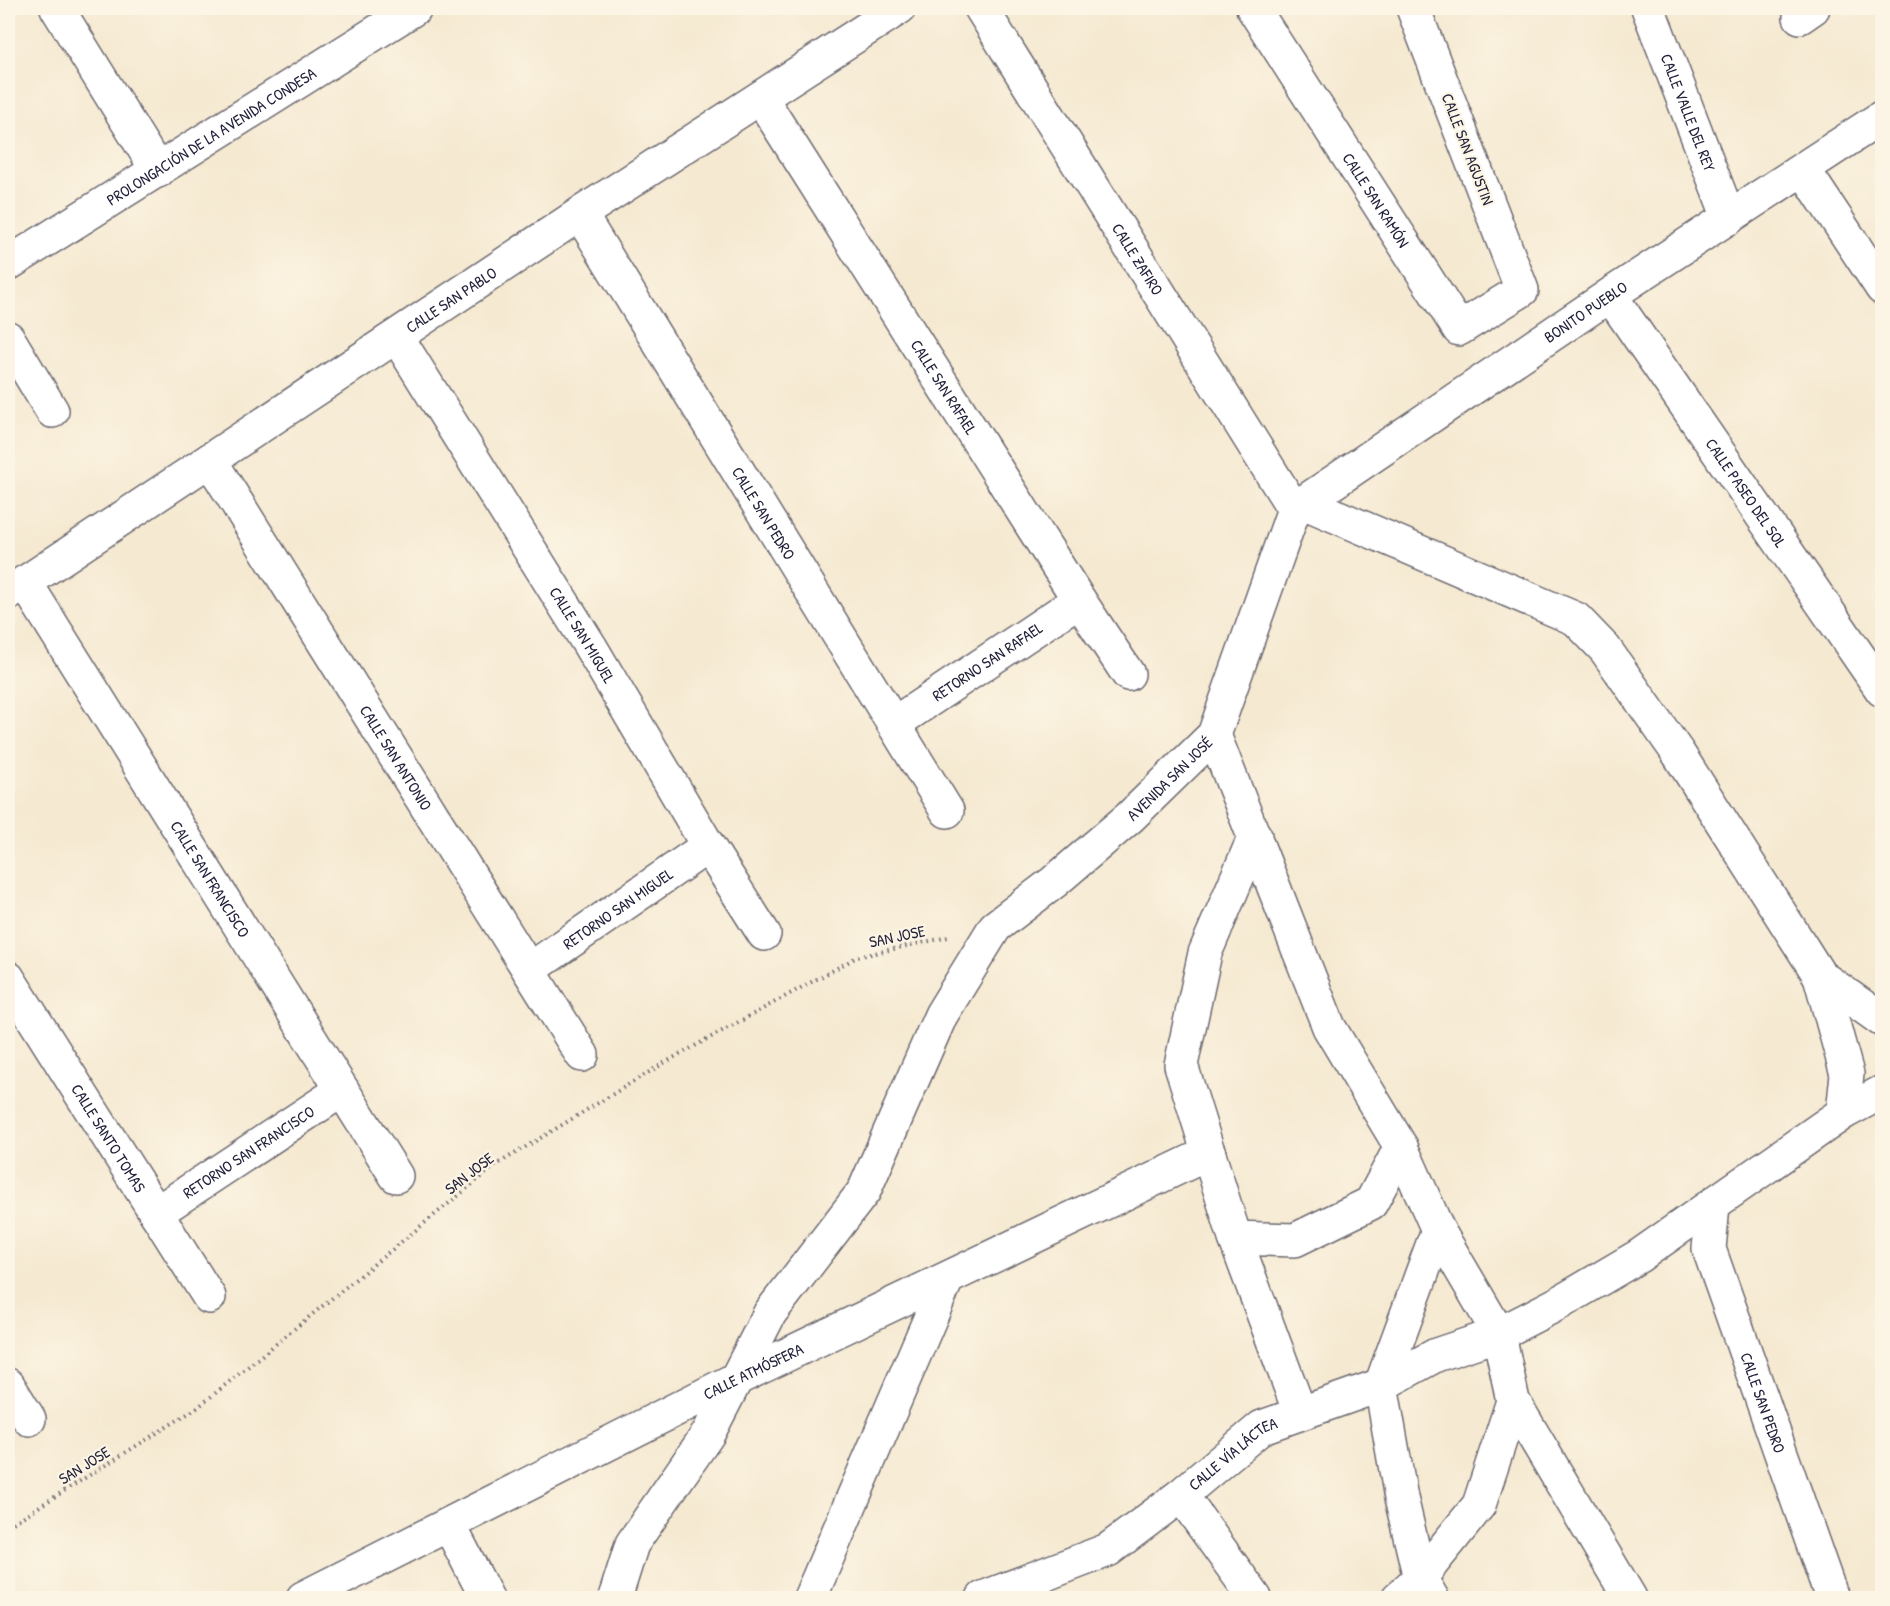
<svg xmlns="http://www.w3.org/2000/svg" width="1890" height="1606" font-family="'Patrick Hand',sans-serif">
  <style>
    .lines { fill: none; stroke-linecap: round; stroke-linejoin: round }
    .minor-casing { stroke: #6c6870; stroke-width: 36 }
    .path { stroke: #6c6870; stroke-width: 4; stroke-dasharray: 1.5 4.5; stroke-linecap: butt }
    .minor { stroke: #fff; stroke-width: 33 }
    .labels { text-anchor: middle; stroke-width: 4.5; stroke-linejoin: round; paint-order: stroke }
    .street-label { font-size: 16px; fill: #22223b; stroke: #fcf5e5 }
  </style>
  <rect width="100%" height="100%" fill="#fcf5e5"/>
  <filter id="ink" filterUnits="userSpaceOnUse"><feTurbulence type="fractalNoise" baseFrequency=".0167" numOctaves="2"/><feDisplacementMap in="SourceGraphic" scale="12" xChannelSelector="R" yChannelSelector="G"/><feConvolveMatrix kernelMatrix="1 2 1 2 8 2 1 2 1" color-interpolation-filters="sRGB"/></filter>
  <filter id="wash" filterUnits="userSpaceOnUse"><feTurbulence type="fractalNoise" baseFrequency=".008" numOctaves="4" result="noise"/><feDisplacementMap in="SourceGraphic" scale="24" xChannelSelector="R" yChannelSelector="G"/><feGaussianBlur stdDeviation="1.35" result="paint"/><feColorMatrix in="noise" values="0 0 0 0 0 0 0 0 0 0 0 0 0 0 0 0 0 1.4 0 .05"/><feComposite in="paint" operator="in"/></filter>
  <g filter="url(#wash)">
    <rect width="100%" height="100%" fill="#f5e9d1"/>
  </g>
  <g filter="url(#ink)">
    <g class="lines">
      <g class="minor-casing">
        <g id="minor">
          <path d="M57 8 158 171"/>
          <path id="s1" d="M981 8 1294 509"/>
          <path id="s2" d="M1253 8 1459 329 1522 290 1413 8"/>
          <path id="s3" d="M1648 8 1729 218"/>
          <path d="M1800 17 1813 8"/>
          <path id="s4" d="M761 98 1079 600 1128 674"/>
          <path d="M1804 170 1882 288"/>
          <path id="s5" d="M580 214 947 811"/>
          <path id="s6" d="M8 264 415 8"/>
          <path id="s7" d="M1610 295 1882 690"/>
          <path id="s8" d="M397 337 590 646 708 846 764 934"/>
          <path d="M8 338 52 411"/>
          <path id="s9" d="M210 460 582 1055"/>
          <path d="M1303 502 1576 619 1605 649 1678 753 1820 976 1882 1020"/>
          <path id="s10" d="M1294 509 1610 295 1882 117"/>
          <path id="s11" d="M25 582 396 1176"/>
          <path id="s12" d="M8 594 580 214 899 8"/>
          <path id="s13" d="M895 723 1079 600"/>
          <path d="M1214 735 1329 1027 1401 1147 1438 1230 1499 1334 1513 1401 1630 1598"/>
          <path d="M1255 836 1205 953 1181 1065 1235 1238 1300 1413"/>
          <path id="s14" d="M529 970 708 846"/>
          <path d="M1820 976 1847 1074 1843 1113"/>
          <path id="s15" d="M8 978 209 1297"/>
          <path id="s16" d="M1713 1205 1709 1249 1832 1598"/>
          <path id="s17" d="M156 1213 342 1090"/>
          <path d="M1235 1238 1295 1240 1371 1203 1401 1147"/>
          <path d="M8 1385 29 1419"/>
          <path d="M1181 1495 1255 1598"/>
          <path d="M449 1525 487 1598"/>
          <path id="s18" d="M303 1598 736 1379 1209 1153"/>
          <path id="s19" d="M615 1598 632 1544 708 1434 770 1313 864 1191 941 1015 995 927 1054 882 1130 817 1214 735 1294 509"/>
          <path d="M810 1598 947 1279"/>
          <path id="s20" d="M983 1598 1108 1550 1181 1495 1262 1427 1381 1385 1436 1355 1499 1334 1561 1302 1639 1256 1843 1113 1882 1092"/>
          <path d="M1398 1598 1420 1578 1479 1505 1513 1401"/>
          <path d="M1432 1598 1420 1578 1401 1498 1381 1385 1438 1230"/>
        </g>
      </g>
      <path class="path" d="M8 1526 197 1408 496 1165 664 1063 857 957 948 937"/>
      <use href="#minor" class="minor"/>
    </g>
  </g>
  <g class="labels">
    <g class="street-label">
      <text dy="6" stroke="none"><textPath href="#s3" startOffset="112">CALLE VALLE DEL REY</textPath></text>
      <text dy="6" stroke="none"><textPath href="#s6" startOffset="240">PROLONGACIÓN DE LA AVENIDA CONDESA</textPath></text>
      <text transform="translate(1468 149) rotate(69)" y="6">CALLE SAN AGUSTIN</text>
      <text dy="6" stroke="none"><textPath href="#s2" startOffset="228">CALLE SAN RAMÓN</textPath></text>
      <text dy="6" stroke="none"><textPath href="#s1" startOffset="296">CALLE ZAFIRO</textPath></text>
      <text dy="6" stroke="none"><textPath href="#s12" startOffset="532">CALLE SAN PABLO</textPath></text>
      <text dy="6" stroke="none"><textPath href="#s10" startOffset="352">BONITO PUEBLO</textPath></text>
      <text dy="6" stroke="none"><textPath href="#s4" startOffset="342">CALLE SAN RAFAEL</textPath></text>
      <text dy="6" stroke="none"><textPath href="#s7" startOffset="240">CALLE PASEO DEL SOL</textPath></text>
      <text dy="6" stroke="none"><textPath href="#s5" startOffset="351">CALLE SAN PEDRO</textPath></text>
      <text dy="6" stroke="none"><textPath href="#s8" startOffset="351">CALLE SAN MIGUEL</textPath></text>
      <text dy="6" stroke="none"><textPath href="#s13" startOffset="111">RETORNO SAN RAFAEL</textPath></text>
      <text dy="6" stroke="none"><textPath href="#s9" startOffset="351">CALLE SAN ANTONIO</textPath></text>
      <text dy="6" stroke="none"><textPath href="#s19" startOffset="1005">AVENIDA SAN JOSÉ</textPath></text>
      <text dy="6" stroke="none"><textPath href="#s11" startOffset="350">CALLE SAN FRANCISCO</textPath></text>
      <text dy="6" stroke="none"><textPath href="#s14" startOffset="108">RETORNO SAN MIGUEL</textPath></text>
      <text transform="translate(897 936) rotate(-12)" y="6">SAN JOSE</text>
      <text dy="6" stroke="none"><textPath href="#s15" startOffset="189">CALLE SANTO TOMAS</textPath></text>
      <text dy="6" stroke="none"><textPath href="#s17" startOffset="111">RETORNO SAN FRANCISCO</textPath></text>
      <text transform="translate(469 1173) rotate(-38)" y="6">SAN JOSE</text>
      <text dy="6" stroke="none"><textPath href="#s18" startOffset="504">CALLE ATMÓSFERA</textPath></text>
      <text dy="6" stroke="none"><textPath href="#s16" startOffset="207">CALLE SAN PEDRO</textPath></text>
      <text dy="6" stroke="none"><textPath href="#s20" startOffset="292">CALLE VÍA LÁCTEA</textPath></text>
      <text transform="translate(84 1465) rotate(-32)" y="6">SAN JOSE</text>
    </g>
  </g>
  <rect width="1890" height="1606" fill="none" stroke="#fcf5e5" stroke-width="30"/>
</svg>
